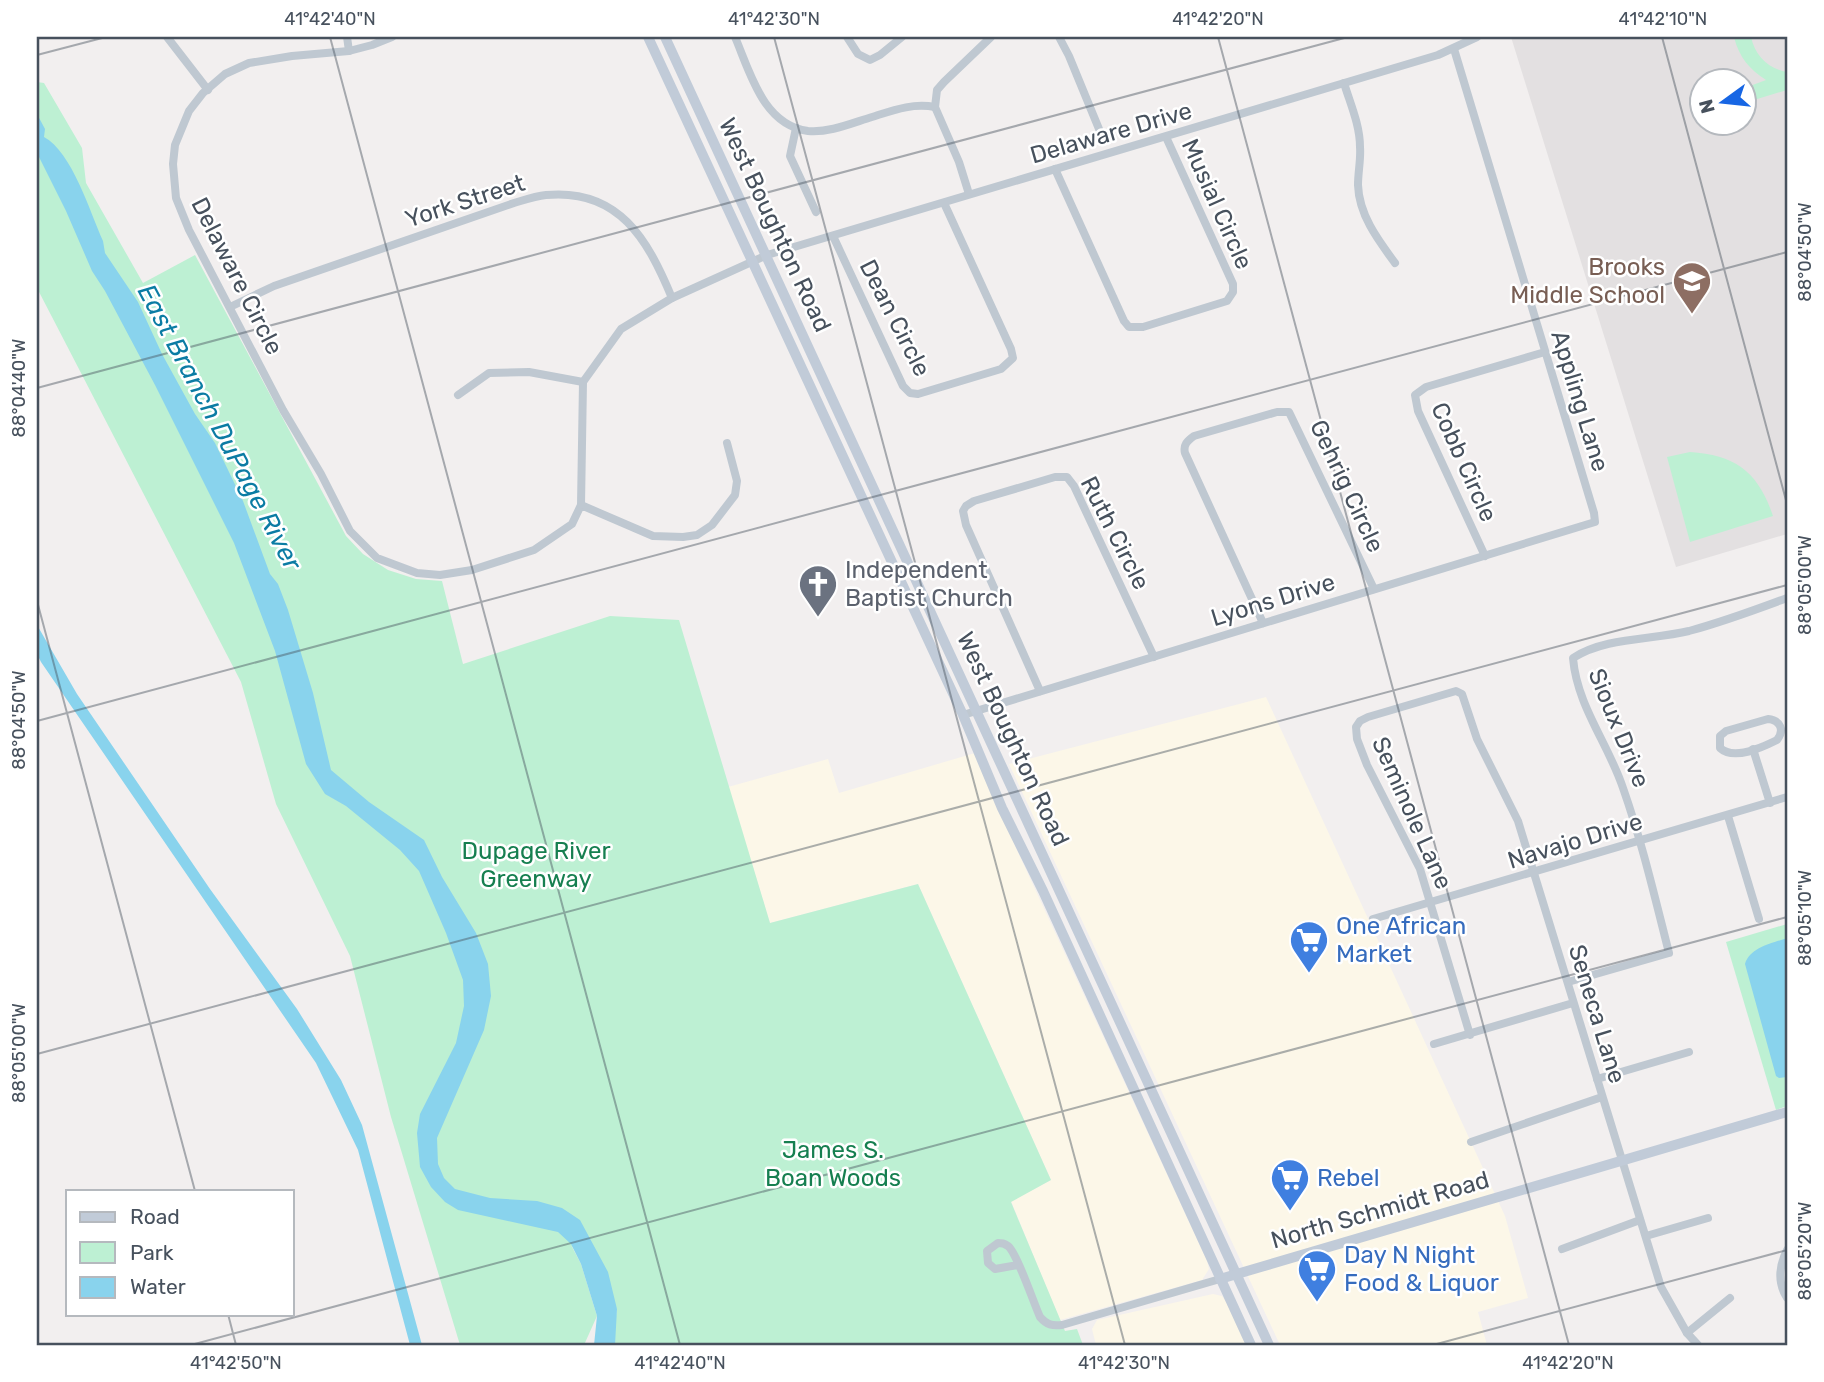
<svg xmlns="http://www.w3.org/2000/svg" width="1824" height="1382" font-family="Rubik,sans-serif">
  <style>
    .commercial { fill: #fcf7e8 }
    .education { fill: #e3e0e1; fill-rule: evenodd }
    .green { fill: #bdf0d3 }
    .water { fill: #89d3ed }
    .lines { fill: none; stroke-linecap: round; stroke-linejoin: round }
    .street { stroke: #bfc8d1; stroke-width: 8 }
    .secondary { stroke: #c1cbd8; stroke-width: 10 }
    .ticks { fill: none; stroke: #47515d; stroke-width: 2; stroke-opacity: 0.45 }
    .labels { text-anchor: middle; stroke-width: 5; stroke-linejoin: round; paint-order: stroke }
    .street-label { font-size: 24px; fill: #47515d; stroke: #fff }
    .education-label { font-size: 24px; fill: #785e54; stroke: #fff; text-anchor: end }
    .worship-label { font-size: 24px; fill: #5b616d; stroke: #fff; text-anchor: start }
    .park-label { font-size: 24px; fill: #167f50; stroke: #fff }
    .shop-label { font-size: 24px; fill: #366cbe; stroke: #fff; text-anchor: start }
    .water-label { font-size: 26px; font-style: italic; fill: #0b7ca4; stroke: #fff }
    .neatline { fill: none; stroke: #47515d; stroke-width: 2.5 }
    .ticks-label { font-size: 18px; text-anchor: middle; fill: #47515d }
  </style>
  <rect width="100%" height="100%" fill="#f2efef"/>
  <g class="commercial">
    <path d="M1266 697 1505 1216 1528 1298 1478 1312 1487 1345H1280L1009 764Z"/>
    <path d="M975 753 1016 848 1207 1261 1209 1269 1202 1280 1060 1320 1011 1201 1051 1180 918 884 770 923 728 787 828 759 839 793Z"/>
    <path d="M1213 1294 1222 1296 1227 1303 1246 1345H1096L1092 1329 1097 1320Z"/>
  </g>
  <path class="education" d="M1511 37H1787V534L1676 567ZM1702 80H1744V122H1702Z"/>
  <g class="green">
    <path d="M1734 37H1751C1755 55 1768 69 1787 72V90L1754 100 1750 86 1766 80C1749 69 1739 57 1734 37Z"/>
    <path d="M37 82 44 83 82 148 86 183 143 283 195 255 346 536 363 554 388 570 416 579 442 581 463 664 610 616 679 620 770 923 918 884 1051 1180 1011 1202 1065 1331 1077 1329 1083 1345H612L617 1309 571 1245 581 1264 597 1316 584 1345H460L391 1117 350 956 276 804 241 682 37 288Z"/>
    <path d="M1690 452C1736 455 1758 472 1773 516L1690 542 1667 457Z"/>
    <path d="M1787 924V1106L1776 1110 1726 942Z"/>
  </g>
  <g class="water">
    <path d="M37 114 45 129 44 137C72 152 90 212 103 241L105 253 138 302 162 354 195 414 215 443 243 501 270 574 278 584 288 610 313 693 331 770 369 802 424 840 442 877 476 933 488 964 491 996 484 1030 437 1138 438 1164 444 1178 455 1189 490 1198 537 1201 562 1208 580 1220 608 1272 617 1309 615 1345H594L597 1316 581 1264 571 1244 558 1232 458 1210 445 1202 431 1187 420 1167 417 1133 420 1114 456 1043 464 1006 463 980 446 933 419 871 400 850 346 806 325 794 306 764 275 651 234 543 155 385 105 291 92 271 66 211 37 153Z"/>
    <path d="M37 625 77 694 210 889 297 1009 341 1080 362 1125 422 1345H410L358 1150 316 1063 41 662 37 654Z"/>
    <path d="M1787 938V1077L1779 1078 1776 1076 1745 964C1750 947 1773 943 1787 938Z"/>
  </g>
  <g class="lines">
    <g class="street">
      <path d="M167 37 208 90"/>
      <path d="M347 37 349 51"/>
      <path d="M392 37 372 45 349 51 292 56 249 63 225 74 203 93 189 111 175 145 173 164 176 198 189 230 283 410 321 474 350 531 377 558 417 573 440 575 472 570 534 550 572 524 581 505 653 536 683 537 697 535 712 525 735 495 737 481 727 443"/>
      <path d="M735 37C750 72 763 125 808 131 829 133 852 123 872 117 894 110 912 103 935 107"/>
      <path d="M847 37 858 54 870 60 880 55 902 37"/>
      <path d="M1059 37 1069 56 1099 129"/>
      <path d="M1344 83C1350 103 1360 125 1360 147 1361 159 1358 172 1358 185 1359 215 1378 240 1395 263"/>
      <path d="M796 128 790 156 816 212"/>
      <path d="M1055 169 1124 321 1129 327H1143L1227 301 1233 292V284L1166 137"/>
      <path d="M969 194 959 162 935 107 937 90 944 82 991 37"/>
      <path d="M833 236 903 386 910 393 918 394 1001 369 1013 358 1011 349 944 203"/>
      <path d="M230 307 274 286 514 203C524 200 535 196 546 195 619 188 648 240 672 298"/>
      <path d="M458 395 489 373 529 372 583 382"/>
      <path d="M581 505 583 382 621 329 672 298 767 255 1438 55 1477 37"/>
      <path d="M1485 556 1418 411 1415 395 1426 387 1545 352"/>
      <path d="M1263 623 1185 453C1183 445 1187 441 1194 436L1277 412H1289L1374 589"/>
      <path d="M1040 691 966 525 963 511 966 506 974 501 1055 477H1067L1074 486 1154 657"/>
      <path d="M963 715 1595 522 1594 513 1454 49"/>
      <path d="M1768 719C1780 720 1785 730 1777 740 1763 747 1734 761 1720 748V736L1726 731Z"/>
      <path d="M1753 749 1770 803"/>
      <path d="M1728 816 1759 919"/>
      <path d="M1373 919 1787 797"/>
      <path d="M1568 982 1669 953C1655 898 1642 842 1623 788 1608 743 1577 706 1573 658 1605 637 1652 640 1689 631 1722 622 1755 610 1787 598"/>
      <path d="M1470 1035 1420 869 1367 765 1357 739 1356 727 1360 721 1368 717 1456 691 1462 694 1477 739 1518 821 1661 1287 1687 1333 1698 1345"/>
      <path d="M1434 1044 1573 1003"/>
      <path d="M1597 1079 1689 1052"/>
      <path d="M1471 1142 1602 1097"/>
      <path d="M1646 1236 1708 1218"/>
      <path d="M1562 1249 1640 1220"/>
      <path d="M1787 1250C1779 1266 1777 1282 1787 1298"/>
      <path d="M1018 1265 995 1269 988 1263 987 1251 998 1243C1002 1243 1004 1243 1008 1246 1017 1253 1034 1304 1040 1317 1047 1325 1052 1326 1062 1325L1220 1279"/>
      <path d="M1687 1333 1730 1298"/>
    </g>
    <g class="secondary">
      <path d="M648 37 963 715 1002 808 1043 891 1251 1345"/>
      <path d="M665 37 1269 1345"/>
      <path d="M1220 1279 1787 1112"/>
    </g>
  </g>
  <path class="ticks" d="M330 37 680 1345M774 37 1125 1345M1218 37 1569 1345M1662 37 1787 504M37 55 106 37M37 388 1348 37M37 601 195 1191M37 721 1787 252M37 1054 1787 585M228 1314 236 1345M191 1345 1787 917M1433 1345 1787 1250"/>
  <defs>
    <g id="school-pin" transform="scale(2.0125)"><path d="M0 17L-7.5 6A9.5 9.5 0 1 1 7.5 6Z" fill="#8d6e63" stroke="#fff"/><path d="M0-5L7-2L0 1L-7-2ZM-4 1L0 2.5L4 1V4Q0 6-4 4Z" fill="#fff"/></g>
    <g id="church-pin" transform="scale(2.0125)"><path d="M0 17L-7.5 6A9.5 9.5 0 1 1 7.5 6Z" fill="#6b7280" stroke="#fff"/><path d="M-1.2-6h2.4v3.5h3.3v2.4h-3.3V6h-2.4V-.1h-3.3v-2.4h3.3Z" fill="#fff"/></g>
    <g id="supermarket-pin" transform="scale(2.0125)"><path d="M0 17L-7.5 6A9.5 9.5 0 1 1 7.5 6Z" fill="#3f7fe0" stroke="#fff"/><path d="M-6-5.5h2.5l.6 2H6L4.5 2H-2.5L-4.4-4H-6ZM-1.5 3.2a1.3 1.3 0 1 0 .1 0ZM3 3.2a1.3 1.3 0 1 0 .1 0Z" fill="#fff"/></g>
  </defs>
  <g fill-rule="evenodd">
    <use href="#school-pin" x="1692" y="281"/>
    <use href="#church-pin" x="818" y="584"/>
    <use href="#supermarket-pin" x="1309" y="940"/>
    <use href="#supermarket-pin" x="1290" y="1178"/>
    <use href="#supermarket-pin" x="1317" y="1269"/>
  </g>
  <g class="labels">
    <g class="street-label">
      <text transform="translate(1111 133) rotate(-16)" y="8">Delaware Drive</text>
      <text transform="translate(465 201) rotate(-18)" y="8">York Street</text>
      <text transform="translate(1217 204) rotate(66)" y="8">Musial Circle</text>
      <text transform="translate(775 225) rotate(65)" y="8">West Boughton Road</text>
      <text transform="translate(237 276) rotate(63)" y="8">Delaware Circle</text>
      <text transform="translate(895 318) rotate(63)" y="8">Dean Circle</text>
      <text transform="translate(1580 401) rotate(73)" y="8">Appling Lane</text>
      <text transform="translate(1464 462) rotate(66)" y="8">Cobb Circle</text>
      <text transform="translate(1347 486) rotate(65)" y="8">Gehrig Circle</text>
      <text transform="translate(1115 533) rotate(63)" y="8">Ruth Circle</text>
      <text transform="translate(1273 600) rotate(-17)" y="8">Lyons Drive</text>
      <text transform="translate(1619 728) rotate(68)" y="8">Sioux Drive</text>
      <text transform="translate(1013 739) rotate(65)" y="8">West Boughton Road</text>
      <text transform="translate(1412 813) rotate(66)" y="8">Seminole Lane</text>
      <text transform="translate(1575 841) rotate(-17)" y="8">Navajo Drive</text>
      <text transform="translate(1597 1014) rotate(73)" y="8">Seneca Lane</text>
      <text transform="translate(1380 1210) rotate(-16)" y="8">North Schmidt Road</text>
    </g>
    <g class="education-label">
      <text x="1665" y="275">Brooks<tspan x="1665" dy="28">Middle School</tspan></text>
    </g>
    <g class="worship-label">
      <text x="845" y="578">Independent<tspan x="845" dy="28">Baptist Church</tspan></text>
    </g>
    <g class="park-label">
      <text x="536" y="859">Dupage River<tspan x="536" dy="28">Greenway</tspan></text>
      <text x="833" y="1158">James S.<tspan x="833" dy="28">Boan Woods</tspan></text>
    </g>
    <g class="shop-label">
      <text x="1336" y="934">One African<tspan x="1336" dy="28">Market</tspan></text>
      <text x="1317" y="1186">Rebel</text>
      <text x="1344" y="1263">Day N Night<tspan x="1344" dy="28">Food &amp; Liquor</tspan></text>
    </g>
    <g class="water-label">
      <text transform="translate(220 427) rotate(62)" y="9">East Branch DuPage River</text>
    </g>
  </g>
  <rect width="1824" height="1382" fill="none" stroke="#ffffff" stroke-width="77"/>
  <rect x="66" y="1190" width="228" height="126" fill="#ffffff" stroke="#b5b9be" stroke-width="2"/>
  <rect x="80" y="1212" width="35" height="10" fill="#c1cbd8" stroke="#b5b9be" stroke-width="2"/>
  <text x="130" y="1224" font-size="21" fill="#47515d">Road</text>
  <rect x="80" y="1242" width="35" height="21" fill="#bdf0d3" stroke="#b5b9be" stroke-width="2"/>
  <text x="130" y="1260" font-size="21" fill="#47515d">Park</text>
  <rect x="80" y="1277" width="35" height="21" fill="#89d3ed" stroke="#b5b9be" stroke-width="2"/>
  <text x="130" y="1294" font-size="21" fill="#47515d">Water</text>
  <g transform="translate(1723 102) rotate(255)"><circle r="33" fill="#ffffff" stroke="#b5b9be" stroke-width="2"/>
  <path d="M0-5L12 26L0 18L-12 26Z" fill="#1766e4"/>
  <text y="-10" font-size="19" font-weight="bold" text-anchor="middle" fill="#47515d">N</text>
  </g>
  <rect x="38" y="38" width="1748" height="1306" class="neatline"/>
  <g class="ticks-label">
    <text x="330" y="25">41°42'40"N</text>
    <text x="774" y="25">41°42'30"N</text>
    <text x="1218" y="25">41°42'20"N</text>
    <text x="1663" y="25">41°42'10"N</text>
    <text transform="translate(1805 252) rotate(-90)" y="6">88°04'50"W</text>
    <text transform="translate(19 388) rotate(-90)" y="6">88°04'40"W</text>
    <text transform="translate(1805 585) rotate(-90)" y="6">88°05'00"W</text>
    <text transform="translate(19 720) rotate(-90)" y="6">88°04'50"W</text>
    <text transform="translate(1805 918) rotate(-90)" y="6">88°05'10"W</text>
    <text transform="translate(19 1053) rotate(-90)" y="6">88°05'00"W</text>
    <text transform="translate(1805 1251) rotate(-90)" y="6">88°05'20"W</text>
    <text x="236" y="1369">41°42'50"N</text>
    <text x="680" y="1369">41°42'40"N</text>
    <text x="1124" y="1369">41°42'30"N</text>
    <text x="1568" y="1369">41°42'20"N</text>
  </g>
</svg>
